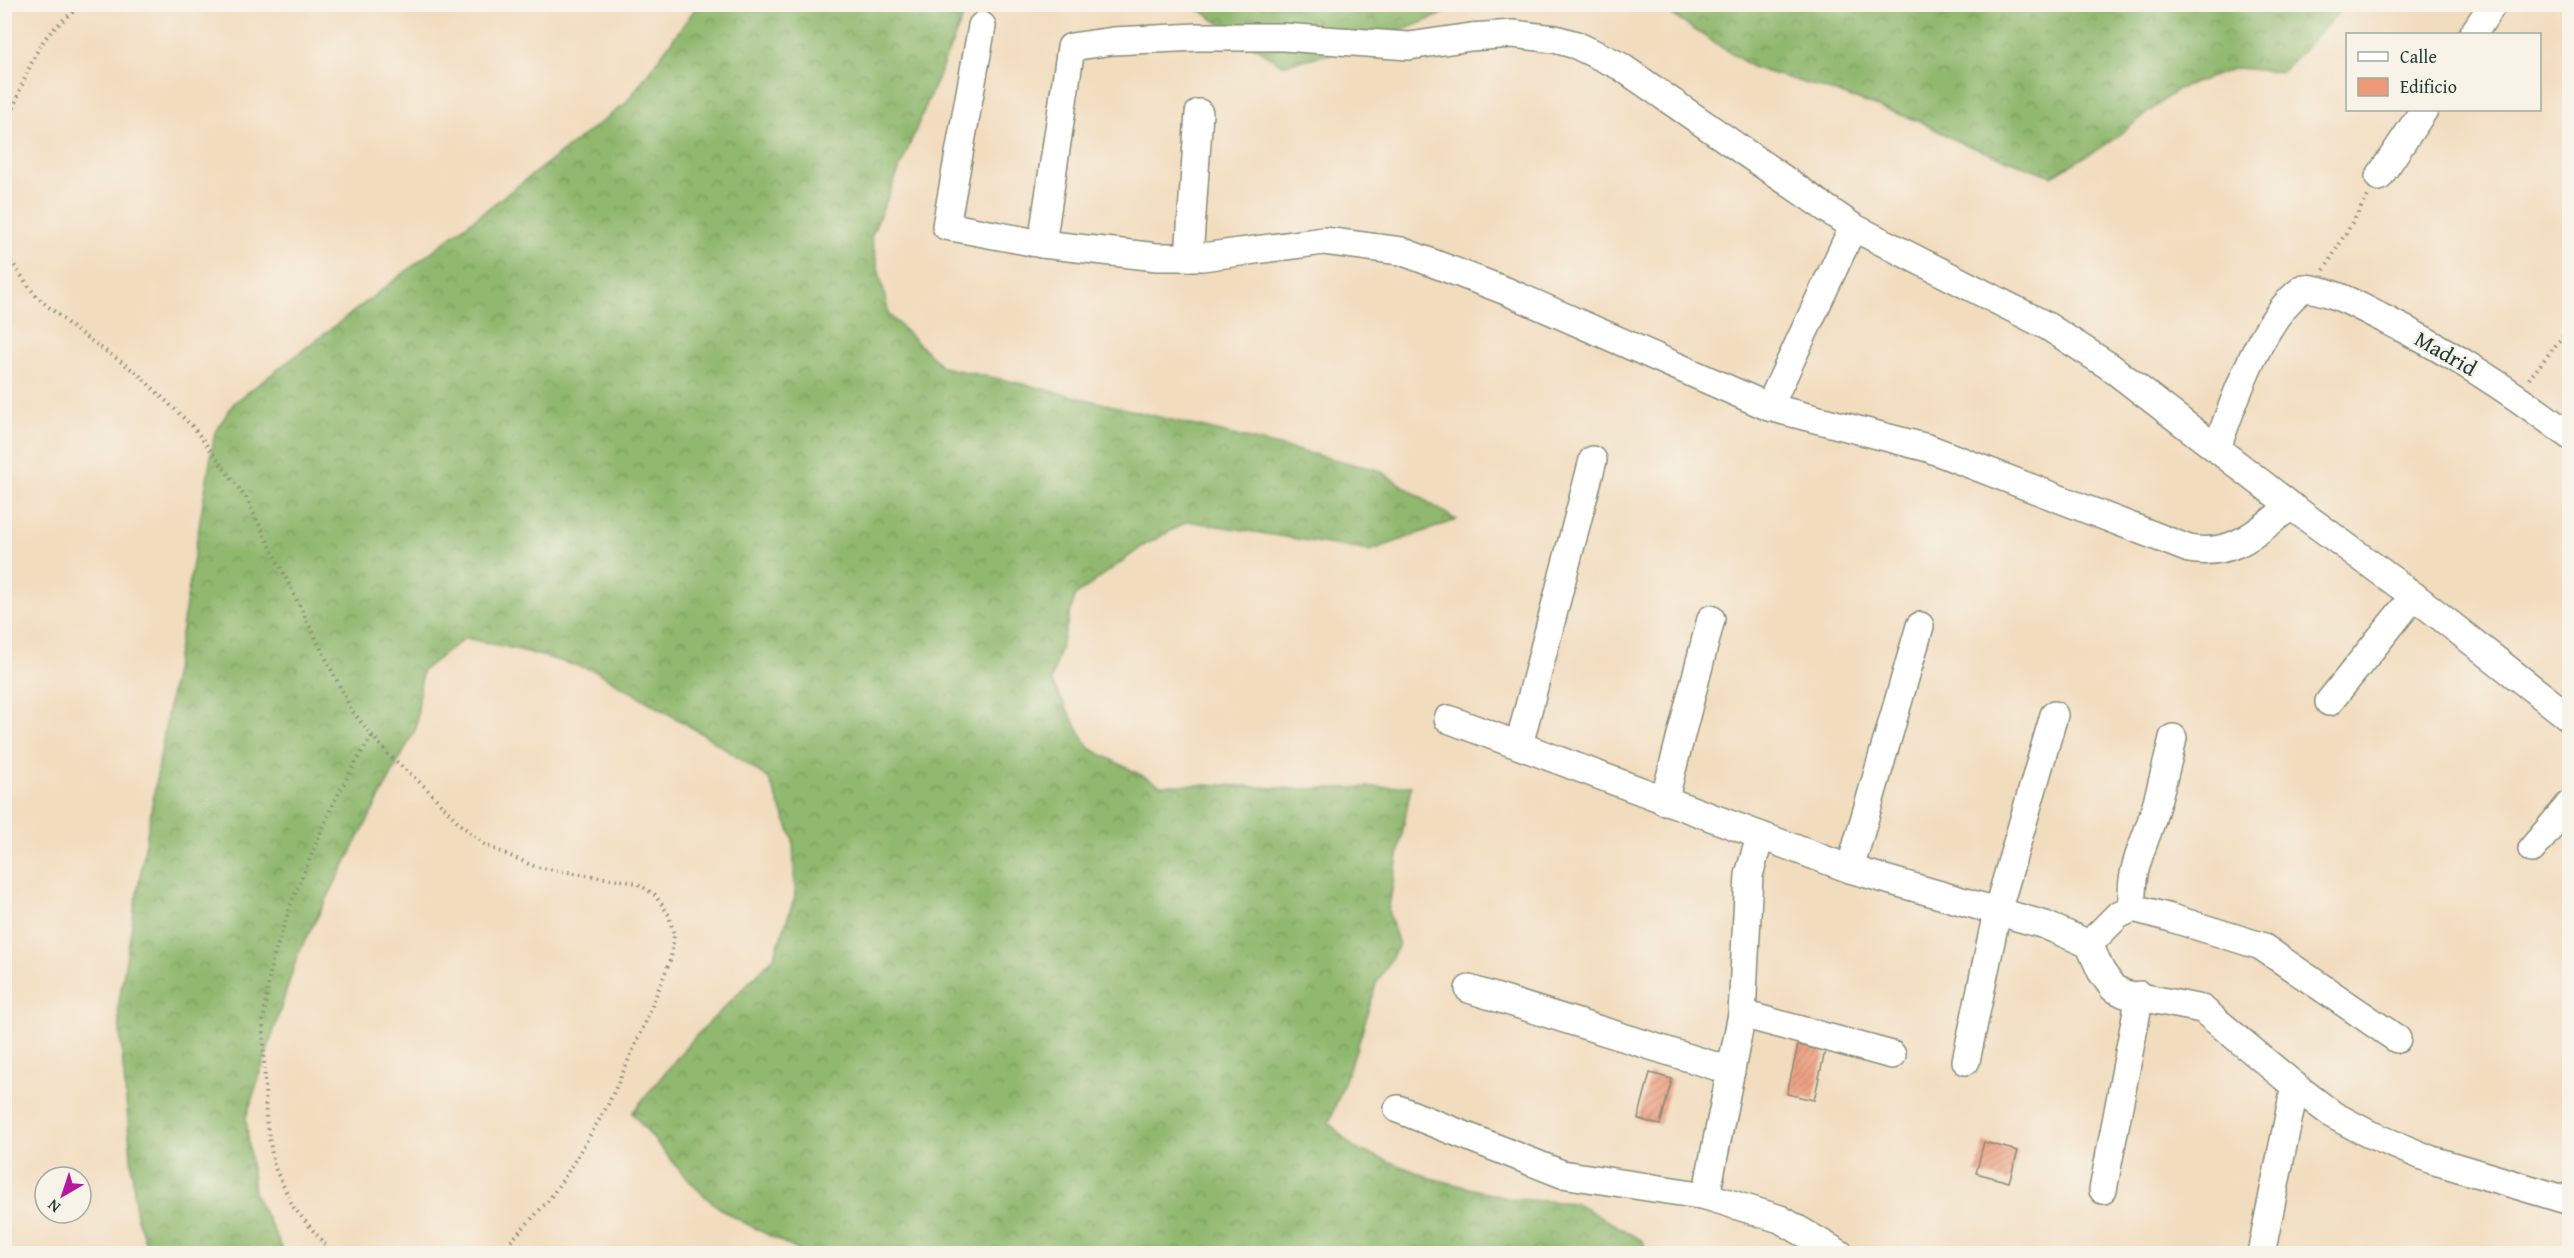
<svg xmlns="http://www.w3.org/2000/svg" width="2574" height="1258" font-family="'Gentium Book Plus',serif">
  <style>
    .forest { fill: url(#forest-crowns); stroke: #587a51; stroke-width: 1.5 }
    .building { fill: url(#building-hatch) }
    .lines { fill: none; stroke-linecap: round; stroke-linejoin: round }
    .minor-casing { stroke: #888c79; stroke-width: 30 }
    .path { stroke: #888c79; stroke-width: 4; stroke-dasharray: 1.5 4.5; stroke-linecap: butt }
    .minor { stroke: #fff; stroke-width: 27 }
    .labels { text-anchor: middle; stroke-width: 6; stroke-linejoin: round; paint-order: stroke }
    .street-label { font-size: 22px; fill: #1f3d34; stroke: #f7f3e8 }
  </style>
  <defs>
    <pattern id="forest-crowns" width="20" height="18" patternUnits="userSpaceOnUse" patternTransform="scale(1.5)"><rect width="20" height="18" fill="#90b86e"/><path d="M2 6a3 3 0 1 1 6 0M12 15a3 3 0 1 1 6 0" fill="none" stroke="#75975b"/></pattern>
    <pattern id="building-hatch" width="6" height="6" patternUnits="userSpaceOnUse" patternTransform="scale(1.5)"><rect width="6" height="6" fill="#ed9a79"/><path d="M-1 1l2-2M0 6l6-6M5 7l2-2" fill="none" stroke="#bf7f64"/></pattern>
  </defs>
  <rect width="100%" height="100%" fill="#f7f3e8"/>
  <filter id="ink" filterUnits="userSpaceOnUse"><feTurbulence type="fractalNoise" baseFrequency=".0167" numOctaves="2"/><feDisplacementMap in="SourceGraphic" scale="12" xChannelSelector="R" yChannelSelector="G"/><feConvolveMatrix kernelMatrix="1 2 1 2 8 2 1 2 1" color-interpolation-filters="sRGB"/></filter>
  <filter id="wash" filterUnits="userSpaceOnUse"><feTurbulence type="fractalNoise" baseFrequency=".008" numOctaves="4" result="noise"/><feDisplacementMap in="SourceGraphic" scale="24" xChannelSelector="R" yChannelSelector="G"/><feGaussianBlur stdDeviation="1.35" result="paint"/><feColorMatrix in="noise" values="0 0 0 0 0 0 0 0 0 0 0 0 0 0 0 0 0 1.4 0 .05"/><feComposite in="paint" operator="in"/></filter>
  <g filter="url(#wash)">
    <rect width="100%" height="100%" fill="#f2dcbe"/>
    <g class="forest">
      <path d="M968 5 871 237 889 315 943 367 1023 384 1378 470 1456 520 1370 551 1188 521 1143 546 1075 596 1051 681 1089 748 1160 785H1225L1295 789 1411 786 1388 911 1399 945 1376 984 1360 1039 1329 1123 1354 1148 1431 1178 1511 1199 1576 1203 1643 1241 1646 1253 806 1254C779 1240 750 1227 724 1211 691 1190 658 1143 632 1113L690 1042 774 957 795 897 793 839 769 779 706 736 596 671 520 650 465 638 422 671 416 728 298 954 246 1118 254 1193 285 1253H149L136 1215 118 1007 215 432 234 403 626 103 698 5Z"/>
      <path d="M1192 5H1452L1440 15 1363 46 1282 65Z"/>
      <path d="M1656 5H2346L2282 72 2236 68 2178 89 2110 142 2052 176 1961 143 1921 122 1841 94 1754 68Z"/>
    </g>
    <g id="blocks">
      <g class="building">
        <path d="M1798 1045 1825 1051 1814 1100 1787 1094Z"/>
        <path d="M1650 1073 1672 1079 1660 1125 1638 1119Z"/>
        <path d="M1984 1142 2018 1151 2009 1182 1976 1173Z"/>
      </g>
    </g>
  </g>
  <g filter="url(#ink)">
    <use href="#blocks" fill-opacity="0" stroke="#888c79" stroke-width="1.5"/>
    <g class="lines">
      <g class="minor-casing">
        <g id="minor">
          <path d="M982 26 946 226 1042 244 1157 257H1202L1324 241 1401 251 1506 291 1769 407 1928 448 2189 549C2235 557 2257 531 2291 506"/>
          <path d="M2473 34 2493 4"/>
          <path d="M2379 177 2424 110"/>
          <path d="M1042 244 1071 47 1113 41 1198 37H1283L1409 46 1471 37 1513 34 1555 39 1576 45 1620 66 1853 227 2047 326 2109 366 2291 506 2414 596 2570 718"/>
          <path d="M1189 257 1199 113"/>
          <path d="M1769 407 1853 227"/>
          <path d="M2217 448C2234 400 2262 317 2304 288 2332 290 2358 306 2382 318 2451 352 2508 389 2570 436"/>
          <path d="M2329 702 2414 596"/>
          <path d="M1448 719 1850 869 2045 925 2089 944 2101 971 2113 988 2125 994 2202 1009 2295 1086 2333 1115 2369 1134 2432 1160 2570 1201"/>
          <path d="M1519 745 1593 460"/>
          <path d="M1664 801 1711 619"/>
          <path d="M2532 849 2570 804"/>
          <path d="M1850 869 1920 626"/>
          <path d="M2133 908C2128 874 2142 850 2152 819 2160 792 2167 765 2173 738"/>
          <path d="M2089 944 2118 915 2133 908 2171 918 2261 946 2397 1039"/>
          <path d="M1469 989 1731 1071"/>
          <path d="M1742 1014 1892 1055"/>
          <path d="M1966 1061 1997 912 2054 715"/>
          <path d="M1398 1109 1562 1174 1706 1196 1780 1219 1840 1254"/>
          <path d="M2103 1190 2140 995"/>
          <path d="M1706 1196 1742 1014 1749 875 1760 837"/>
          <path d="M2261 1254 2295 1086"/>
        </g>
      </g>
      <g class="path">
        <path d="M4 149C9 117 25 71 42 43 52 28 68 16 83 4"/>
        <path d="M4 251 35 295 73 328 137 373 194 428 246 498 352 711 387 753 425 787 461 825 485 845 536 867 637 883 655 895 669 915 674 936 671 958 643 1028 608 1105 568 1172 548 1201 499 1254"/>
        <path d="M2324 270 2368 196"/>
        <path d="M2529 379 2570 327"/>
        <path d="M333 1254 294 1208 274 1166 266 1119 263 1022 271 965 292 901 331 808 355 763 372 737"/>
      </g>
      <use href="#minor" class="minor"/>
    </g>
  </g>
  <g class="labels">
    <g class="street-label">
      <text transform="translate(2446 353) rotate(30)" y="8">Madrid</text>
    </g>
  </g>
  <rect width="2574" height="1258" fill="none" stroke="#f7f3e8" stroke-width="24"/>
  <rect x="2346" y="33" width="195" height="78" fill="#f7f3e8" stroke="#a1aaa0" stroke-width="1.5"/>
  <rect x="2358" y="52" width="30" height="9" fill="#ffffff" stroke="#a1aaa0" stroke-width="1.5"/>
  <text x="2400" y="63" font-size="18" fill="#1f3d34">Calle</text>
  <rect x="2358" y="78" width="30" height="18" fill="#ed9a79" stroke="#a1aaa0" stroke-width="1.5"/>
  <text x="2400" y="93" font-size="18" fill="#1f3d34">Edificio</text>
  <g transform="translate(63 1195) rotate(219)"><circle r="28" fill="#f7f3e8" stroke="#a1aaa0" stroke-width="1.5"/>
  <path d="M0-4.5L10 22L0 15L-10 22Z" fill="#b5179e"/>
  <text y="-9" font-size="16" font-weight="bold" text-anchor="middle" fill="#1f3d34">N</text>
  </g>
</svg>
